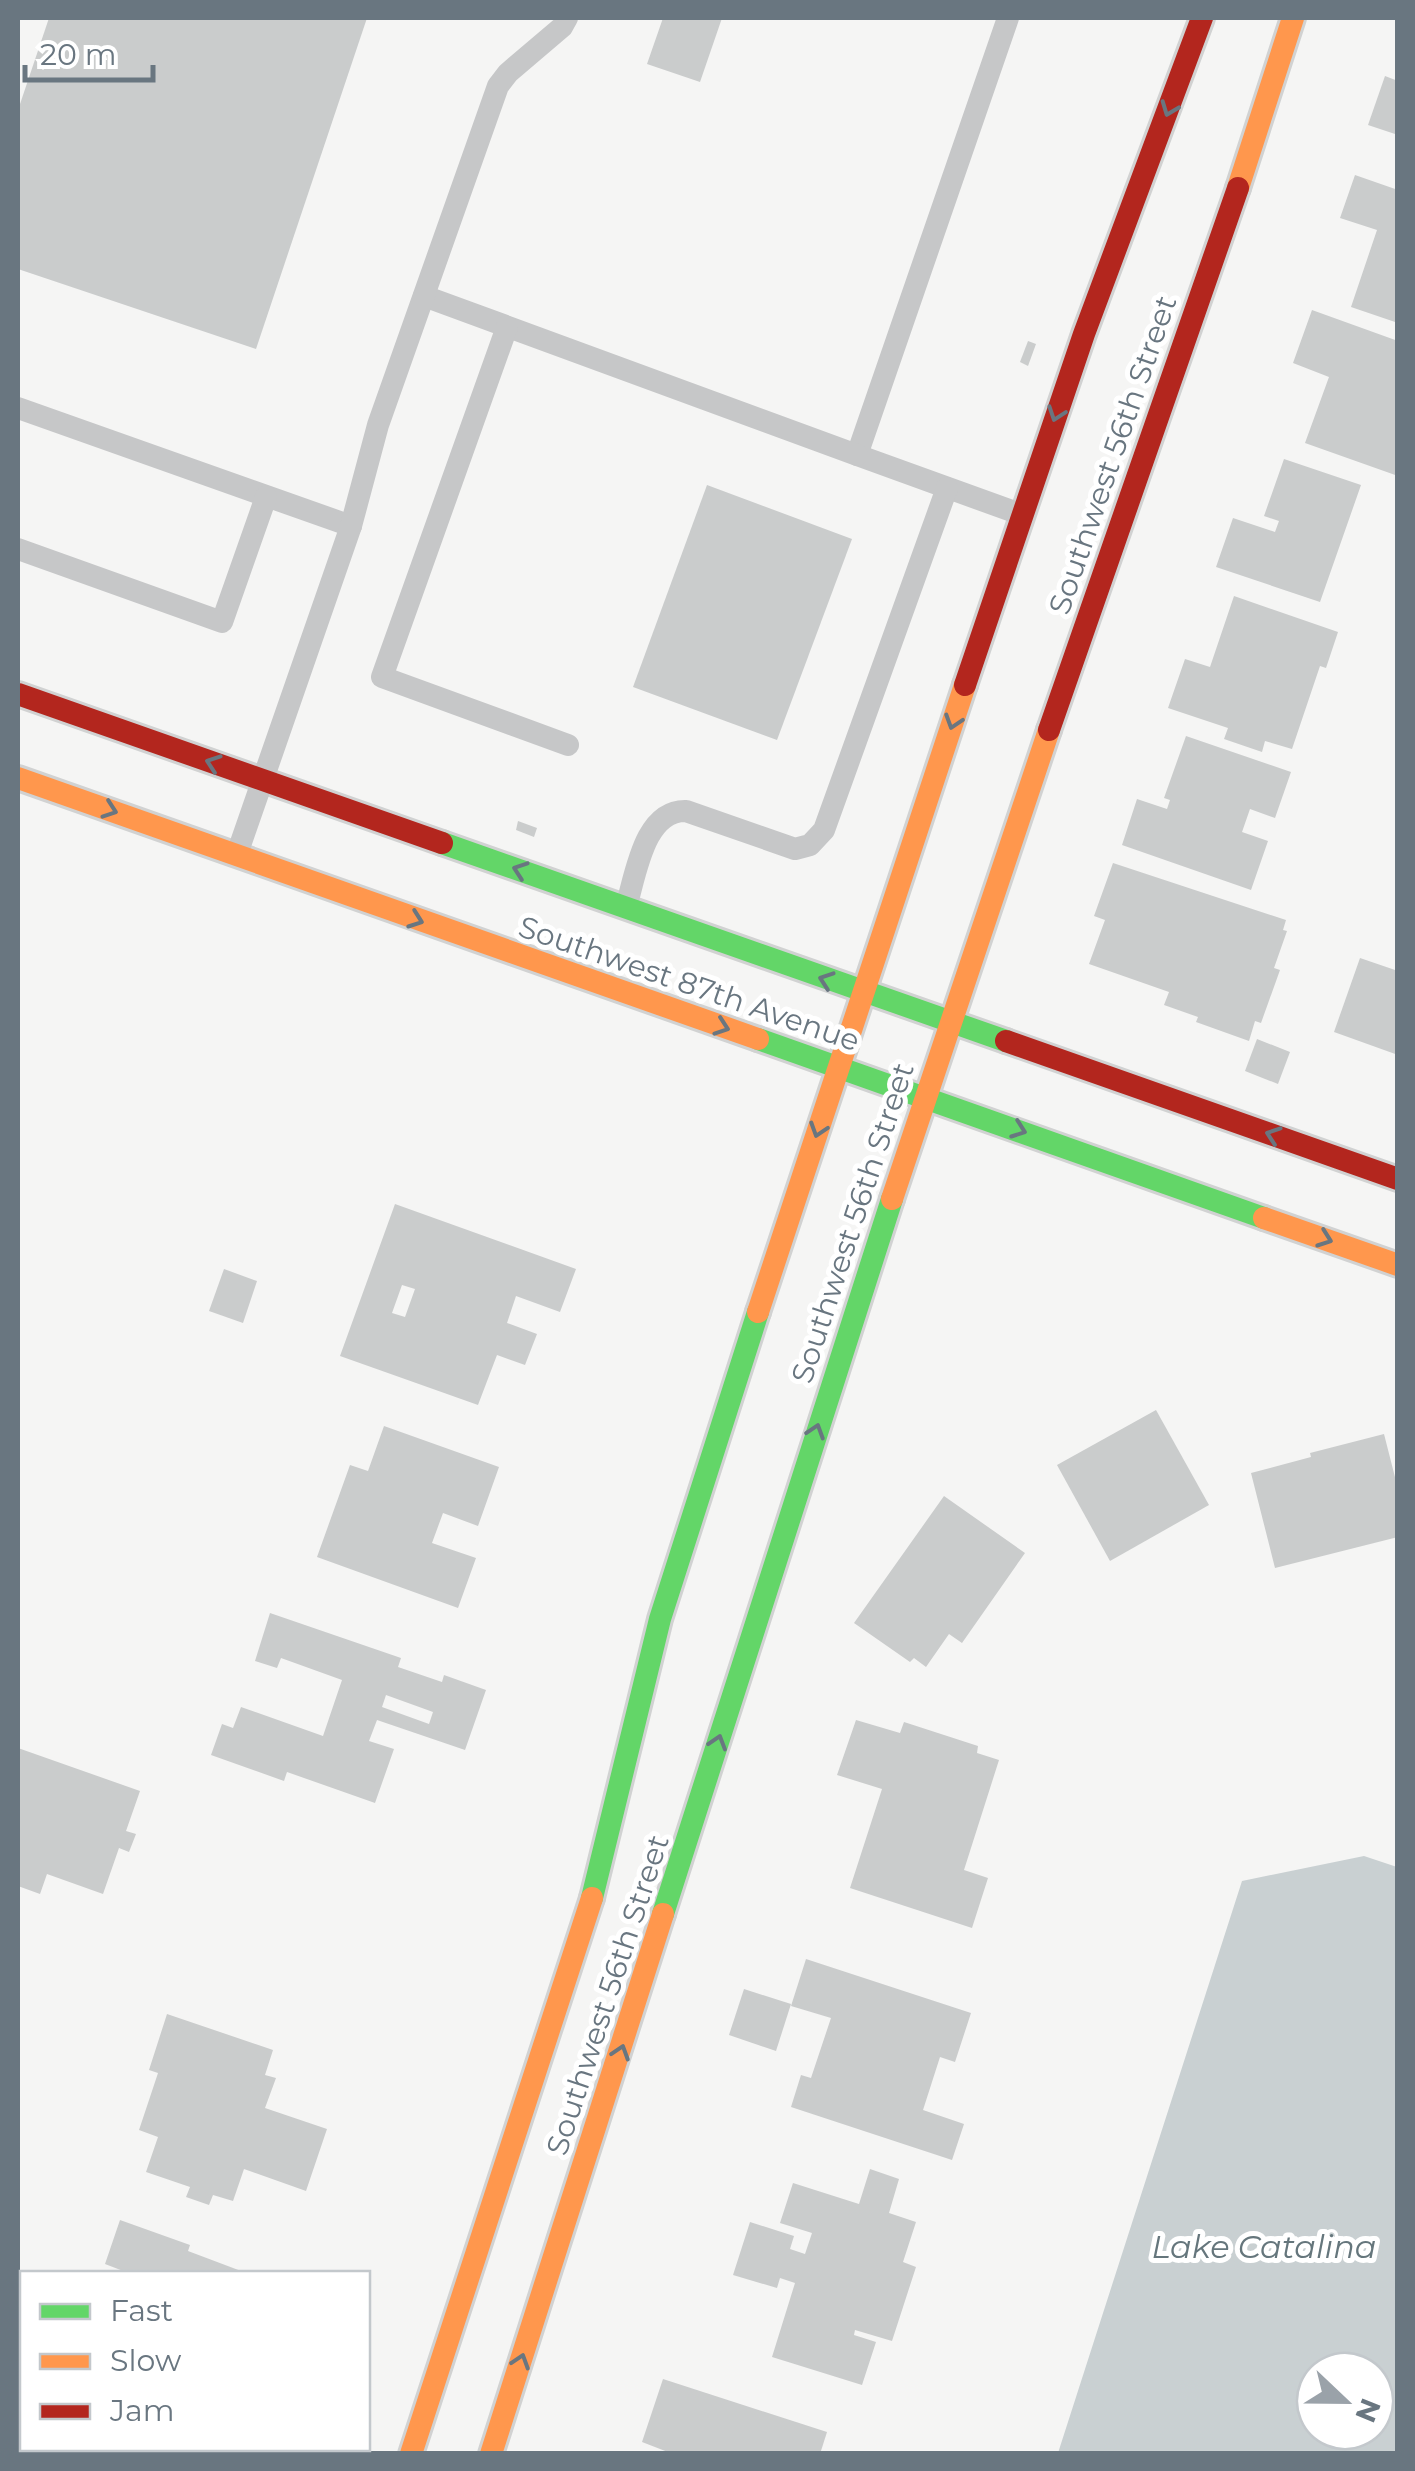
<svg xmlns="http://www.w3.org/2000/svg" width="1415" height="2471" font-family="Montserrat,sans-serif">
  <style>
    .water { fill: #c9d0d2; fill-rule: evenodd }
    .building { fill: #cacccc; fill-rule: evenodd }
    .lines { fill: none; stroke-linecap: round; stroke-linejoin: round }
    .fast-casing { stroke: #d1d2d2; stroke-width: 28 }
    .slow-casing { stroke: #d1d2d2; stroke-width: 28 }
    .jam-casing { stroke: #d1d2d2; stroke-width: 28 }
    .lane { stroke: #c6c7c8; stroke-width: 22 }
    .fast { stroke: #63d668; stroke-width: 22 }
    .slow { stroke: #ff974d; stroke-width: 22 }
    .jam { stroke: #b3261e; stroke-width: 22 }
    .oneway { stroke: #697680 }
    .labels { text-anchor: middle; stroke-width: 10; stroke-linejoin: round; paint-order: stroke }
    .street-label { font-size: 30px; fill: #697680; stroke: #fff }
    .water-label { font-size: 32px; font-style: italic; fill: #65767c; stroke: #fff }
  </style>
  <rect width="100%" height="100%" fill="#f5f5f4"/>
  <path class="water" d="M1364 1856 1397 1867V2453H1058L1242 1881ZM1315 2371H1375V2431H1315Z"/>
  <g class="building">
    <path d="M49 18H367L256 349 18 269V110Z"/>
    <path d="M663 18H722L700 82 647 64Z"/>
    <path d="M1385 76 1398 81V135L1368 125Z"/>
    <path d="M1355 175 1398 190V323L1351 307 1377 230 1340 218Z"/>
    <path d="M1312 310 1398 341V476L1305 443 1329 377 1293 363Z"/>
    <path d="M1028 341 1036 344 1028 366 1020 362Z"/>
    <path d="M1284 459 1361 485 1320 602 1216 567 1233 518 1275 532 1279 521 1264 516Z"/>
    <path d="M707 485 852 539 777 740 633 687Z"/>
    <path d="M1234 596 1338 632 1326 668 1320 666 1292 749 1265 741 1262 752 1224 739 1228 728 1168 708 1185 659 1210 667Z"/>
    <path d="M1186 736 1291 772 1275 818 1250 809 1242 832 1268 841 1251 890 1122 845 1137 799 1167 809 1170 800 1164 798Z"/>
    <path d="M518 821 537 828 534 837 516 830Z"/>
    <path d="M1113 863 1286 920 1283 930 1287 931 1274 968 1280 970 1261 1023 1255 1021 1249 1041 1196 1022 1198 1017 1164 1005 1169 992 1089 964 1105 920 1094 916Z"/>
    <path d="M1360 958 1398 971V1055L1334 1032Z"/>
    <path d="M1257 1039 1290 1052 1278 1084 1245 1071Z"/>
    <path d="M395 1204 576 1269 560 1312 516 1296 507 1323 537 1334 525 1365 497 1355 478 1405 340 1356ZM402 1285 415 1289 405 1317 392 1313Z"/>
    <path d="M224 1269 257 1281 243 1323 209 1311Z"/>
    <path d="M1156 1410 1209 1505 1110 1561 1057 1465Z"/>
    <path d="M384 1426 499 1467 478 1526 443 1513 432 1543 476 1558 458 1608 317 1557 350 1465 368 1471Z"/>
    <path d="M1384 1434 1398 1489V1537L1275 1568 1251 1473 1311 1457 1310 1453Z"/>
    <path d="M944 1496 1025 1553 962 1643 949 1634 926 1667 914 1658 910 1662 854 1623Z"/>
    <path d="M270 1613 401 1658 398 1667 442 1682 444 1675 486 1690 465 1750 377 1720 369 1741 394 1749 375 1803 287 1772 284 1781 211 1755 222 1724 233 1728 241 1707 323 1736 342 1680 281 1658 277 1668 255 1661ZM386 1695 433 1712 429 1724 382 1707Z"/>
    <path d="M856 1720 900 1733 904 1722 978 1746 977 1753 999 1760 964 1870 988 1878 972 1928 850 1888 882 1789 837 1775Z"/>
    <path d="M18 1748 140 1791 126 1831 136 1834 129 1852 119 1848 103 1894 47 1874 40 1894 18 1886Z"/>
    <path d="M806 1959 971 2013 955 2062 940 2057 923 2110 964 2124 952 2160 791 2107 801 2075 811 2078 831 2018 791 2006Z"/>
    <path d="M744 1989 791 2004 776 2051 729 2035Z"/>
    <path d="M167 2014 273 2050 265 2075 276 2078 265 2108 327 2129 306 2191 244 2169 233 2201 213 2195 209 2205 186 2197 190 2187 146 2172 158 2137 139 2130 158 2073 149 2070Z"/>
    <path d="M870 2169 899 2179 889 2213 916 2222 903 2262 916 2267 892 2341 855 2330 854 2335 876 2342 862 2385 772 2357 795 2283 780 2278 777 2288 733 2275 750 2222 794 2236 790 2249 805 2254 812 2233 780 2223 793 2183 859 2204Z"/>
    <path d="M120 2220 190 2245 188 2251 249 2274H131L105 2264Z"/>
    <path d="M663 2379 827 2432 820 2454H673L642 2442Z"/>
  </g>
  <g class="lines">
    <g class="fast-casing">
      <g id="fast">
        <path d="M442 843 1006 1041"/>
        <path d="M758 1039 1264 1218"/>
        <path d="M592 1898 660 1619 758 1312"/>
        <path d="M663 1914 892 1199"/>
      </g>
    </g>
    <g class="slow-casing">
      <g id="slow">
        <path d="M1238 188 1293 18"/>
        <path d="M18 778 758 1039"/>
        <path d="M892 1199 1049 730"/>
        <path d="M1264 1218 1398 1265"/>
        <path d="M758 1312 965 685"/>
        <path d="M411 2454 592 1898"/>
        <path d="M491 2454 663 1914"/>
      </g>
    </g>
    <g class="jam-casing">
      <g id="jam">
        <path d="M965 685 1084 334 1202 18"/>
        <path d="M18 694 442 843"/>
        <path d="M1049 730 1238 188"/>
        <path d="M1006 1041 1398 1179"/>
      </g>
    </g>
    <g class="lane">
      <path d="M1008 18 857 455 1020 514"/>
      <path d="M424 296 857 455"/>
      <path d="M507 327 382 677 568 745"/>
      <path d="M18 408 351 526"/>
      <path d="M18 549 222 622 266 497"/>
      <path d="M237 854 351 526 378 425 498 86 508 73 562 27 567 18"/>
      <path d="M626 907C636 874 644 810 686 811L795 849 810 845 824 830 947 488"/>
    </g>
    <use href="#fast" class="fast"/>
    <use href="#slow" class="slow"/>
    <use href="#jam" class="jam"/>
  </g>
  <defs><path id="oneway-chevron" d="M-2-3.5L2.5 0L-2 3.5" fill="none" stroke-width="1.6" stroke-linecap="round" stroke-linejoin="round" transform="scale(2.5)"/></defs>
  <g class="oneway">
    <use href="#oneway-chevron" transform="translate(1169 109) rotate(111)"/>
    <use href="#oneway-chevron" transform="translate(1056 414) rotate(109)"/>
    <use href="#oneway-chevron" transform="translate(953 722) rotate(108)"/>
    <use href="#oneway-chevron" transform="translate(213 763) rotate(-161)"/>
    <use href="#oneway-chevron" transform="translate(110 810) rotate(19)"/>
    <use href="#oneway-chevron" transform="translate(520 870) rotate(-161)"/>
    <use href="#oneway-chevron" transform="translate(416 920) rotate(20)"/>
    <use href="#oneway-chevron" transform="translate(826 980) rotate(-161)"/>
    <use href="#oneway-chevron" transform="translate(722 1027) rotate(19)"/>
    <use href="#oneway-chevron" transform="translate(818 1130) rotate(108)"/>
    <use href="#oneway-chevron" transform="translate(1019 1130) rotate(20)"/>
    <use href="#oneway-chevron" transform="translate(1273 1135) rotate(-161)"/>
    <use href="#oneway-chevron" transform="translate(1325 1239) rotate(20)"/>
    <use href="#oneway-chevron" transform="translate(816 1431) rotate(-72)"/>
    <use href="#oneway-chevron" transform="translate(718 1742) rotate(-73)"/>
    <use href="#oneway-chevron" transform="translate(621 2052) rotate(-72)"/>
    <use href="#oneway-chevron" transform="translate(521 2361) rotate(-72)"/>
  </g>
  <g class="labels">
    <g class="street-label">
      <text transform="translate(1113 455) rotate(-71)" y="10">Southwest 56th Street</text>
      <text transform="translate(689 984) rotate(19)" y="10">Southwest 87th Avenue</text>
      <text transform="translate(853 1223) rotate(-72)" y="10">Southwest 56th Street</text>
      <text transform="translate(608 1995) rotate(-72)" y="10">Southwest 56th Street</text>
    </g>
    <g class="water-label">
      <text x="1264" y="2258">Lake Catalina</text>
    </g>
  </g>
  <rect width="1415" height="2471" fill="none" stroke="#697680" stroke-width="40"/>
  <rect x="20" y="2271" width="350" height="180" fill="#ffffff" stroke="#c3c8cc" stroke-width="2.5"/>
  <rect x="40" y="2304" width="50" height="15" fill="#63d668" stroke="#c3c8cc" stroke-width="2.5"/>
  <text x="110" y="2321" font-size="30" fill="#697680">Fast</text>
  <rect x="40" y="2354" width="50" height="15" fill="#ff974d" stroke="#c3c8cc" stroke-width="2.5"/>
  <text x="110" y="2371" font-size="30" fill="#697680">Slow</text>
  <rect x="40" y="2404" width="50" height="15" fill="#b3261e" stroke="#c3c8cc" stroke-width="2.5"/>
  <text x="110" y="2421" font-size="30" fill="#697680">Jam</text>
  <g transform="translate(1345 2401) rotate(112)"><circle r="48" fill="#ffffff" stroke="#c3c8cc" stroke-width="2.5"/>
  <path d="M0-8L18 38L0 25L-18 38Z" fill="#9aa2a9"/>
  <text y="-15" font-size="28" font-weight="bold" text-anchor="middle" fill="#697680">N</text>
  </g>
  <path d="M25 65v15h128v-15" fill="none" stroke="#697680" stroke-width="5"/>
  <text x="40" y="65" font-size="30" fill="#697680" stroke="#ffffff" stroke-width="8" paint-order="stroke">20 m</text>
</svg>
